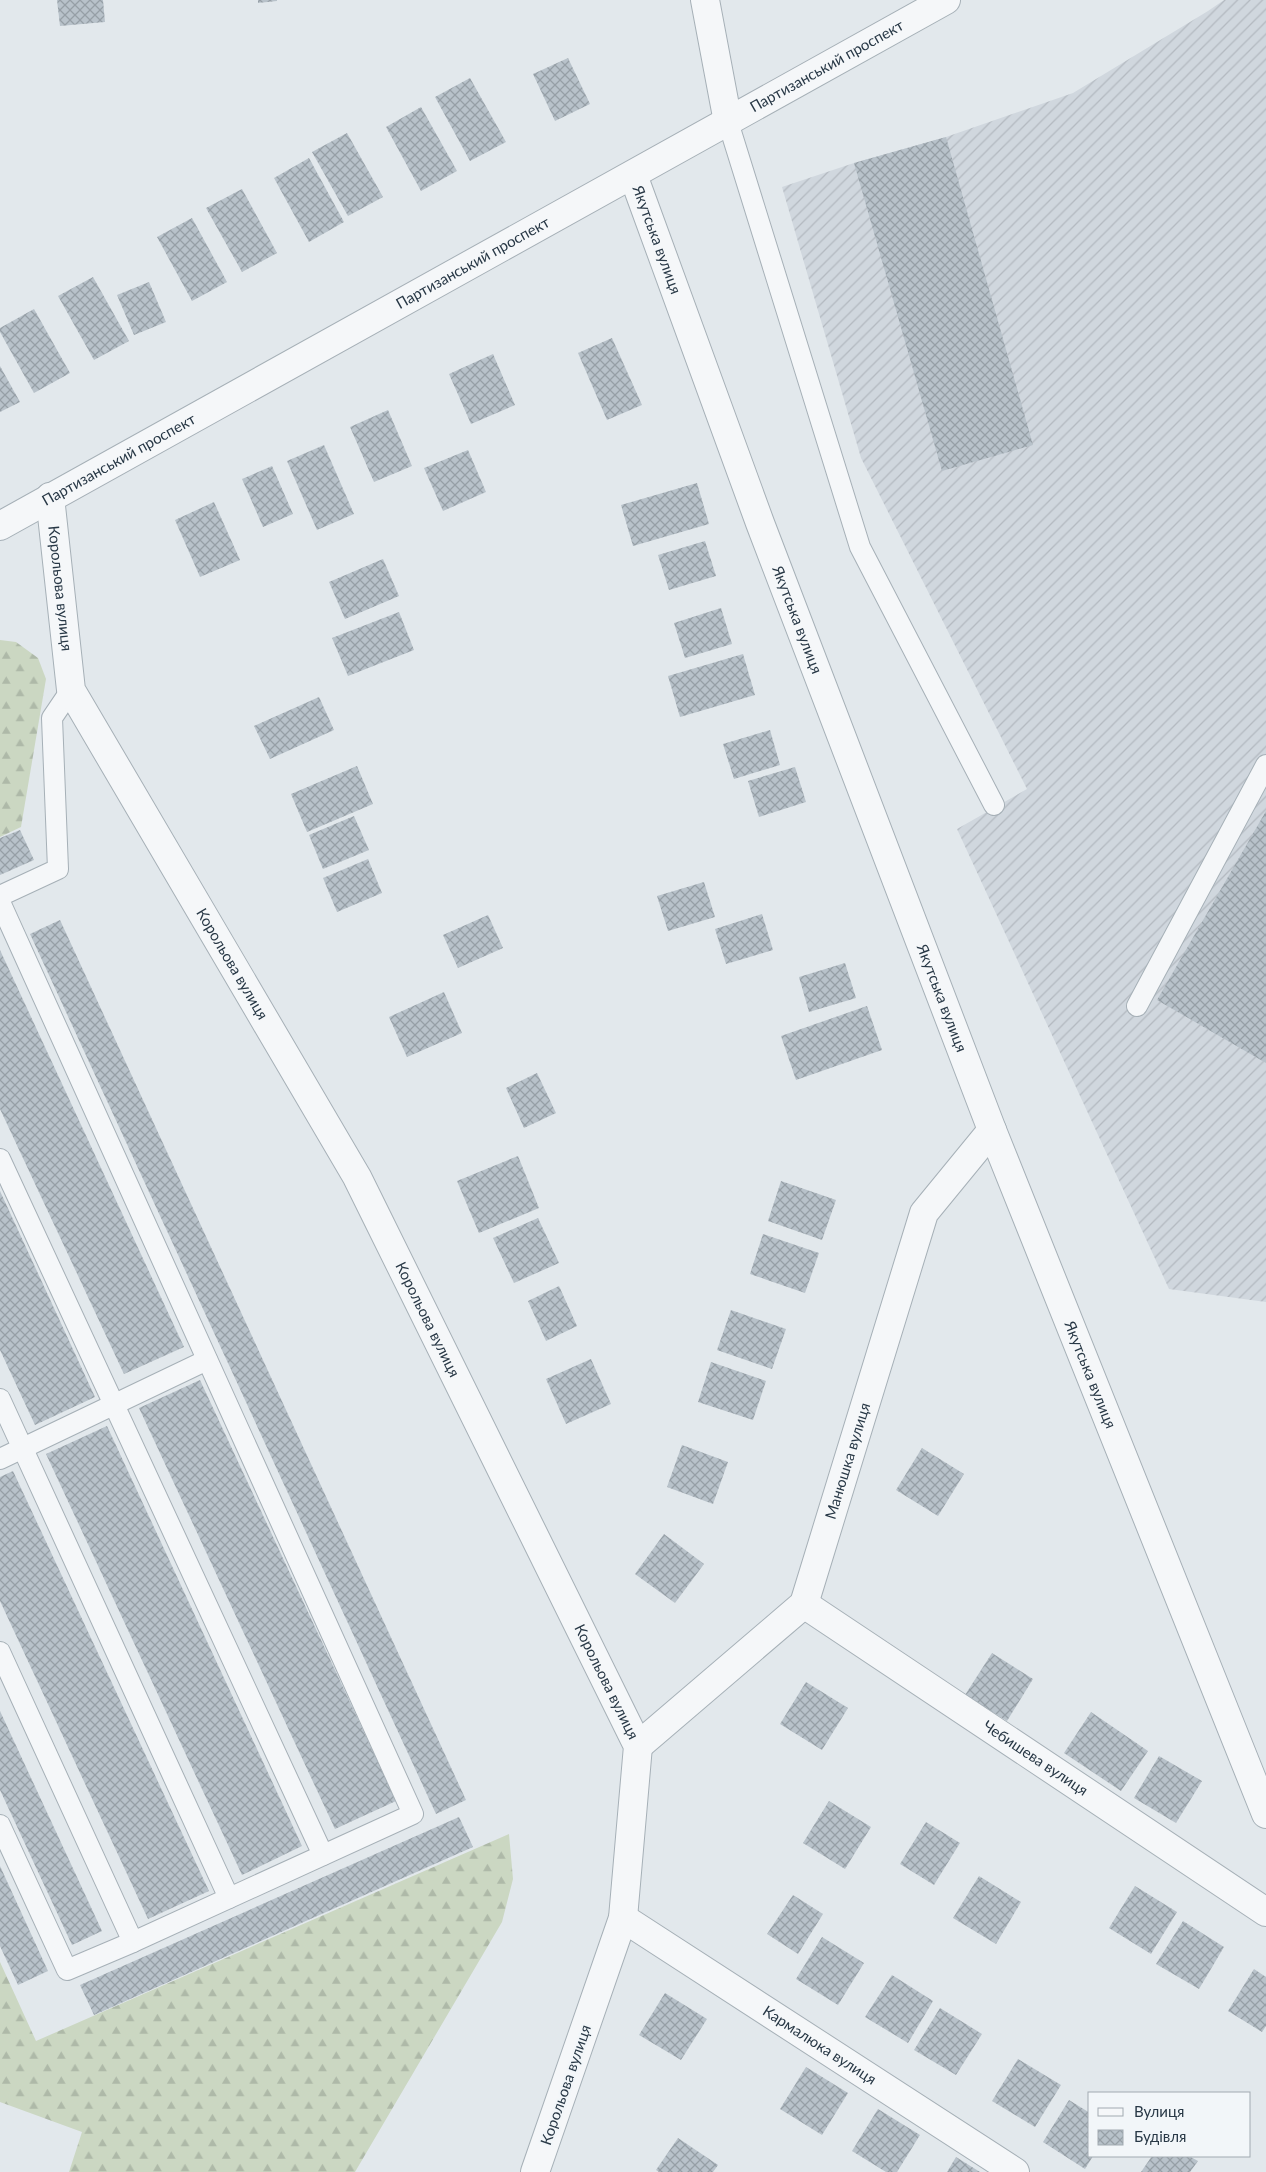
<svg xmlns="http://www.w3.org/2000/svg" width="1266" height="2172" font-family="Lato,sans-serif">
  <style>
    .industrial { fill: url(#industrial-furrows) }
    .forest { fill: url(#forest-firs) }
    .building { fill: url(#building-cross-hatch) }
    .lines { fill: none; stroke-linecap: round; stroke-linejoin: round }
    .service-casing { stroke: #a6b0b7; stroke-width: 22 }
    .minor-casing { stroke: #a6b0b7; stroke-width: 30 }
    .tertiary-casing { stroke: #a6b0b7; stroke-width: 30 }
    .service { stroke: #f5f7f9; stroke-width: 20 }
    .minor { stroke: #f5f7f9; stroke-width: 28 }
    .tertiary { stroke: #f5f7f9; stroke-width: 28 }
    .labels { text-anchor: middle; stroke-width: 4.5; stroke-linejoin: round; paint-order: stroke }
    .street-label { font-size: 15px; fill: #283846; stroke: #f2f6f9 }
  </style>
  <defs>
    <pattern id="industrial-furrows" width="10" height="10" patternUnits="userSpaceOnUse" patternTransform="scale(1.25)"><rect width="10" height="10" fill="#d0d7de"/><path d="M-1 1l2-2M0 10L10 0M9 11l2-2" fill="none" stroke="#b3b9c0"/></pattern>
    <pattern id="forest-firs" width="22" height="20" patternUnits="userSpaceOnUse" patternTransform="scale(1.25)"><rect width="22" height="20" fill="#cbd7c2"/><path d="M5 1l3.5 6h-7zM16 11l3.5 6h-7z" fill="#aeb9a8"/></pattern>
    <pattern id="building-cross-hatch" width="8" height="8" patternUnits="userSpaceOnUse" patternTransform="scale(1.25)"><rect width="8" height="8" fill="#b8c2ca"/><path d="M0 0l8 8M0 8l8-8" fill="none" stroke="#969fa6"/></pattern>
  </defs>
  <rect width="100%" height="100%" fill="#e2e8ec"/>
  <path class="industrial" d="M1224 0H1266V1302L1169 1289 957 829 1027 789 861 458 782 187 854 163 946 137 1073 93 1208 11Z"/>
  <g class="forest">
    <path d="M0 640 16 642 38 658 46 679 21 827 0 837Z"/>
    <path d="M509 1834 513 1879 502 1922 355 2172H69L82 2132 0 2102V1962L36 2041Z"/>
  </g>
  <g class="building">
    <path d="M57 0H103L105 22 60 26Z"/>
    <path d="M258 0H277V1L258 3Z"/>
    <path d="M568 58 590 104 555 121 533 74Z"/>
    <path d="M470 78 506 142 470 161 435 97Z"/>
    <path d="M421 107 457 171 421 191 386 127Z"/>
    <path d="M347 133 383 197 348 216 312 152Z"/>
    <path d="M946 137 1033 445 942 471 854 163Z"/>
    <path d="M309 158 344 222 309 242 274 178Z"/>
    <path d="M242 189 277 253 242 272 206 208Z"/>
    <path d="M192 218 227 282 192 301 157 237Z"/>
    <path d="M93 277 129 341 94 360 58 296Z"/>
    <path d="M149 282 166 322 134 335 117 295Z"/>
    <path d="M34 309 70 373 34 393 0 332V328Z"/>
    <path d="M612 338 642 405 607 420 578 353Z"/>
    <path d="M493 354 515 405 471 424 449 374Z"/>
    <path d="M0 366 20 402 0 412Z"/>
    <path d="M388 410 412 466 374 482 350 427Z"/>
    <path d="M324 445 354 514 317 530 287 461Z"/>
    <path d="M468 450 486 492 443 511 424 468Z"/>
    <path d="M272 466 293 514 263 527 242 479Z"/>
    <path d="M697 483 709 524 633 546 621 505Z"/>
    <path d="M214 502 240 560 200 577 175 520Z"/>
    <path d="M705 541 716 576 669 590 658 555Z"/>
    <path d="M383 559 399 596 345 619 329 582Z"/>
    <path d="M721 608 732 644 685 658 674 623Z"/>
    <path d="M399 612 414 650 348 676 332 638Z"/>
    <path d="M743 654 755 695 680 717 668 676Z"/>
    <path d="M319 697 334 730 270 759 254 726Z"/>
    <path d="M770 730 780 765 734 779 723 744Z"/>
    <path d="M357 766 373 804 307 832 291 794Z"/>
    <path d="M795 767 806 802 759 817 748 781Z"/>
    <path d="M1266 811V1063L1157 1000Z"/>
    <path d="M354 816 369 850 323 869 309 835Z"/>
    <path d="M20 830 34 860 0 875V838Z"/>
    <path d="M368 859 382 893 337 912 323 878Z"/>
    <path d="M704 882 715 917 668 931 657 896Z"/>
    <path d="M762 914 773 950 726 964 715 929Z"/>
    <path d="M488 915 503 948 458 968 443 935Z"/>
    <path d="M60 920 466 1800 436 1814 30 934Z"/>
    <path d="M0 950 184 1347 124 1374 0 1109Z"/>
    <path d="M845 963 856 998 809 1012 799 977Z"/>
    <path d="M444 992 462 1033 407 1057 389 1017Z"/>
    <path d="M867 1006 882 1050 796 1080 781 1036Z"/>
    <path d="M537 1073 556 1113 524 1128 506 1088Z"/>
    <path d="M518 1156 539 1208 479 1233 457 1181Z"/>
    <path d="M781 1181 836 1200 822 1240 768 1221Z"/>
    <path d="M0 1191 95 1397 35 1425 0 1350Z"/>
    <path d="M538 1218 559 1263 514 1283 493 1238Z"/>
    <path d="M763 1234 819 1253 805 1293 750 1274Z"/>
    <path d="M559 1286 577 1326 546 1341 528 1301Z"/>
    <path d="M731 1310 786 1329 772 1369 717 1350Z"/>
    <path d="M591 1359 611 1404 566 1424 546 1379Z"/>
    <path d="M711 1362 766 1381 753 1420 698 1402Z"/>
    <path d="M200 1380 396 1801 335 1829 139 1408Z"/>
    <path d="M107 1426 302 1846 242 1875 46 1454Z"/>
    <path d="M682 1445 728 1462 713 1504 667 1487Z"/>
    <path d="M922 1448 964 1474 938 1516 896 1490Z"/>
    <path d="M13 1471 209 1891 148 1919 0 1601V1477Z"/>
    <path d="M664 1534 704 1564 675 1603 635 1574Z"/>
    <path d="M992 1653 1033 1679 1007 1721 965 1695Z"/>
    <path d="M806 1682 848 1708 822 1750 780 1724Z"/>
    <path d="M0 1711 102 1931 72 1945 0 1790Z"/>
    <path d="M1091 1712 1148 1751 1121 1791 1064 1753Z"/>
    <path d="M1159 1756 1202 1781 1176 1823 1134 1798Z"/>
    <path d="M829 1801 871 1827 845 1869 803 1843Z"/>
    <path d="M459 1817 473 1847 94 2015 80 1985Z"/>
    <path d="M926 1822 960 1843 934 1885 900 1864Z"/>
    <path d="M0 1866 48 1971 18 1985 0 1946Z"/>
    <path d="M979 1876 1021 1902 996 1944 953 1918Z"/>
    <path d="M1135 1886 1177 1912 1151 1954 1109 1928Z"/>
    <path d="M793 1895 823 1914 798 1954 767 1934Z"/>
    <path d="M1183 1921 1224 1947 1199 1989 1156 1964Z"/>
    <path d="M822 1937 864 1963 838 2005 796 1979Z"/>
    <path d="M1254 1969 1266 1977V2026L1262 2032 1228 2011Z"/>
    <path d="M892 1975 933 2001 908 2043 865 2017Z"/>
    <path d="M665 1993 707 2019 681 2060 639 2035Z"/>
    <path d="M940 2008 982 2034 956 2075 914 2050Z"/>
    <path d="M1018 2059 1061 2085 1035 2127 992 2101Z"/>
    <path d="M806 2067 848 2093 822 2135 780 2109Z"/>
    <path d="M1069 2100 1090 2113V2156H1093L1085 2169 1043 2142Z"/>
    <path d="M878 2109 920 2135 897 2172H886L852 2151Z"/>
    <path d="M678 2138 718 2165 713 2172H659L656 2170Z"/>
    <path d="M1152 2156H1189L1198 2161 1190 2172H1141Z"/>
    <path d="M956 2157 980 2172H947Z"/>
  </g>
  <g class="lines">
    <g class="service-casing">
      <g id="service">
        <path d="M728 122 860 547 994 805"/>
        <path d="M0 896 58 869 52 718 71 690"/>
        <path d="M0 902 413 1814 133 1942 0 1652"/>
        <path d="M1137 1006 1266 765"/>
        <path d="M0 1159 323 1855"/>
        <path d="M0 1399 229 1898"/>
        <path d="M0 1459 207 1360"/>
        <path d="M0 1825 67 1970 133 1942"/>
      </g>
    </g>
    <g class="minor-casing">
      <g id="minor">
        <path d="M705 0 728 122"/>
        <path id="s1" d="M633 175 760 523 992 1130 1266 1814"/>
        <path id="s2" d="M50 497 71 690 357 1177 638 1746 623 1918 535 2172"/>
        <path id="s3" d="M804 1604 1266 1912"/>
        <path id="s4" d="M638 1746 804 1604 924 1213 992 1130"/>
        <path id="s5" d="M623 1918 1015 2172"/>
      </g>
    </g>
    <g class="tertiary-casing">
      <g id="tertiary">
        <path id="s6" d="M0 526 946 0"/>
      </g>
    </g>
    <use href="#service" class="service"/>
    <use href="#minor" class="minor"/>
    <use href="#tertiary" class="tertiary"/>
  </g>
  <g class="labels">
    <g class="street-label">
      <text dy="5" stroke="none"><textPath href="#s6" startOffset="946">Партизанський проспект</textPath></text>
      <text dy="5" stroke="none"><textPath href="#s1" startOffset="69">Якутська вулиця</textPath></text>
      <text dy="5" stroke="none"><textPath href="#s6" startOffset="541">Партизанський проспект</textPath></text>
      <text dy="5" stroke="none"><textPath href="#s6" startOffset="136">Партизанський проспект</textPath></text>
      <text dy="5" stroke="none"><textPath href="#s2" startOffset="92">Корольова вулиця</textPath></text>
      <text dy="5" stroke="none"><textPath href="#s1" startOffset="474">Якутська вулиця</textPath></text>
      <text dy="5" stroke="none"><textPath href="#s2" startOffset="512">Корольова вулиця</textPath></text>
      <text dy="5" stroke="none"><textPath href="#s1" startOffset="879">Якутська вулиця</textPath></text>
      <text dy="5" stroke="none"><textPath href="#s2" startOffset="918">Корольова вулиця</textPath></text>
      <text dy="5" stroke="none"><textPath href="#s1" startOffset="1284">Якутська вулиця</textPath></text>
      <text dy="5" stroke="none"><textPath href="#s4" startOffset="368">Манюшка вулиця</textPath></text>
      <text dy="5" stroke="none"><textPath href="#s2" startOffset="1322">Корольова вулиця</textPath></text>
      <text dy="5" stroke="none"><textPath href="#s3" startOffset="278">Чебишева вулиця</textPath></text>
      <text dy="5" stroke="none"><textPath href="#s5" startOffset="234">Кармалюка вулиця</textPath></text>
      <text transform="translate(566 2085) rotate(-71)" y="5">Корольова вулиця</text>
    </g>
  </g>
  <rect x="1088" y="2092" width="162" height="65" fill="#f2f6f9" stroke="#a1aab1"/>
  <rect x="1098" y="2108" width="25" height="8" fill="#f5f7f9" stroke="#a1aab1"/>
  <text x="1134" y="2117" font-size="15" fill="#283846">Вулиця</text>
  <rect x="1098" y="2130" width="25" height="15" fill="url(#building-cross-hatch)" stroke="#a1aab1"/>
  <text x="1134" y="2142" font-size="15" fill="#283846">Будівля</text>
</svg>
